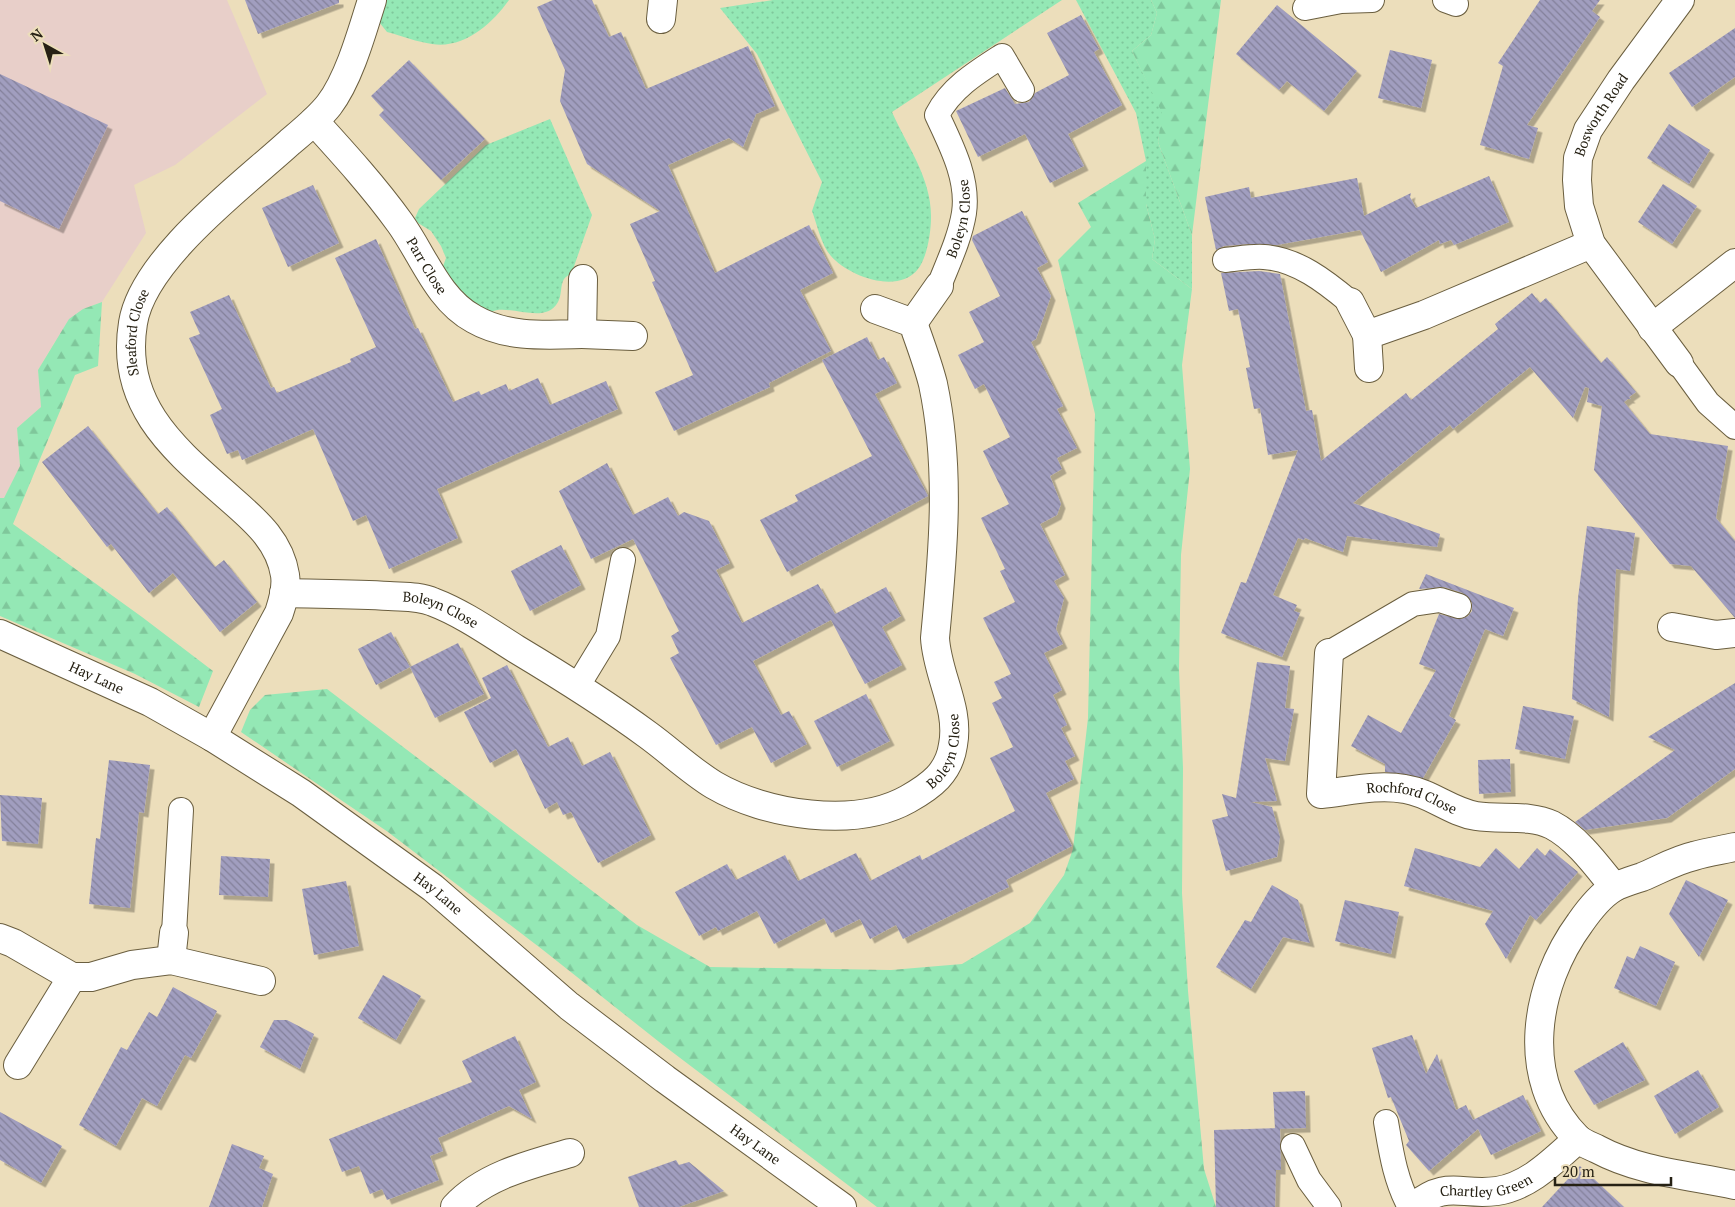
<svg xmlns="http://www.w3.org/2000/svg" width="1735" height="1207" font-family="'PT Serif',serif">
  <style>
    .education { fill: #e8cfc9 }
    .grass { fill: url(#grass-dots) }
    .forest { fill: url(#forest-firs) }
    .building { fill: url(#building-back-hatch); filter: url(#shadow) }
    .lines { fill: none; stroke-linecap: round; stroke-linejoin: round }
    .service-casing { stroke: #6a5e3f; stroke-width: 26 }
    .minor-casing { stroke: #6a5e3f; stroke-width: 30 }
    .tertiary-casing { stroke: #6a5e3f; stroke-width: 30 }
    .service { stroke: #fff; stroke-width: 24 }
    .minor { stroke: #fff; stroke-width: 28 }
    .tertiary { stroke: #fff; stroke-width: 28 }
    .labels { text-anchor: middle; stroke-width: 4; stroke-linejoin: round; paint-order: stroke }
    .street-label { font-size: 14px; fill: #262114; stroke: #ecdebb }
  </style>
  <defs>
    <pattern id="grass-dots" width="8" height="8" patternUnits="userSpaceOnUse" patternTransform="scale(1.25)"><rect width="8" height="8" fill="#94e8b5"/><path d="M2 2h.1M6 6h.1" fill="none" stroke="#7fc79b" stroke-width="1.8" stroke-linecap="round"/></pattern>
    <pattern id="forest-firs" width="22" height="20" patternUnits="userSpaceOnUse" patternTransform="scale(1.25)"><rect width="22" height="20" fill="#94e8b5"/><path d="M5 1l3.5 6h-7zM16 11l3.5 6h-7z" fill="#7fc79b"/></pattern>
    <pattern id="building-back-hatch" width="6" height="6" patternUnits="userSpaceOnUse" patternTransform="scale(1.25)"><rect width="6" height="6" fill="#a19ebf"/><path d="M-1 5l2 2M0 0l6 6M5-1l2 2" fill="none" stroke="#83809a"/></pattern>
    <filter id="shadow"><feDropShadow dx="4.5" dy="4.5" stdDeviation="0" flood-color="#0004"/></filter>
  </defs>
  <rect width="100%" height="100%" fill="#ecdebb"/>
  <path class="education" d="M0 0H227L267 94 175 165 134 185 146 233 102 302 83 309 54 343 38 370 41 407 17 428 20 466 4 498H0Z"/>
  <g class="grass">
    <path d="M385 0H509C492 24 464 49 432 44 417 42 402 36 387 32L379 22Z"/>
    <path d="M773 0H1062L892 112C907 146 932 179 931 218 931 232 927 258 918 269 898 295 848 276 831 256 821 245 817 224 812 211L822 182 757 54 720 8Z"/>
    <path d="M1076 0H1151L1157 13 1151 35 1132 51 1163 113 1158 142 1192 235V289L1152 259 1155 239 1146 204V161L1136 113Z"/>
    <path d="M550 119 592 215 572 272C570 275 566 276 564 279 560 286 562 295 558 302 545 326 509 303 491 312L463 301 442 269 446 258 441 246 431 231 418 223 415 218 419 209 486 145Z"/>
  </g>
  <g class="forest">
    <path d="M1151 0H1221L1192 235 1158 142 1162 113 1132 51 1151 35 1157 13Z"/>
    <path d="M1146 161V204L1155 239 1152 259 1192 289 1182 365 1190 469 1181 555 1179 669 1183 768 1182 893 1188 991 1204 1169 1216 1207H877L663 1045 543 950 388 832 241 732 250 710 265 695 327 689 637 925 710 967 891 970 962 964 1030 923 1064 875 1073 849 1088 718 1095 414 1058 260 1091 227 1078 203Z"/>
    <path d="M102 302 98 366 75 375 13 524 142 617 213 671 199 707 135 674 0 616V498H4L20 466 17 428 41 407 38 370 69 319 83 309Z"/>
  </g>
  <g class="building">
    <path d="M245 0H339V3L258 34Z"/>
    <path d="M553 0H592L609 37 621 32 646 89 748 46 775 106 756 114 743 147 729 138 668 165 715 273 809 225 833 273 800 290 831 351 769 383 770 387 674 431 655 392 693 375 652 282 655 281 630 224 660 211 587 164 560 101 565 70 537 7Z"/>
    <path d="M1540 0H1600L1592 11 1600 17 1527 125 1538 128 1529 159 1480 145 1503 66 1498 63Z"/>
    <path d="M1277 5 1357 71 1324 111 1287 81 1279 90 1236 54Z"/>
    <path d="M1081 15 1099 49 1094 52 1122 105 1068 134 1084 166 1050 183 1025 134 978 157 956 111 1005 88 1015 104 1029 102 1035 93 1069 75 1047 33Z"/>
    <path d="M1735 28V77L1692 107 1669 73Z"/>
    <path d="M1390 50 1432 60 1421 108 1378 98Z"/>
    <path d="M409 60 485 139 441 180 379 115 384 110 371 96Z"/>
    <path d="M0 74 108 125 59 229 0 201Z"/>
    <path d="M1669 124 1710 150 1689 184 1647 158Z"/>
    <path d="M1489 176 1509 222 1454 245 1451 240 1440 244 1439 240 1381 272 1360 230 1277 245 1248 244 1224 246 1216 250 1205 197 1249 187 1251 198 1357 178 1364 216 1411 193 1410 197 1416 208Z"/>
    <path d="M1663 184 1697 206 1672 244 1638 222Z"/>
    <path d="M313 185 339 243 288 267 262 208Z"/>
    <path d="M1022 211 1048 262 1037 268 1051 296 1036 339 1031 342 1063 406 1057 409 1077 448 1057 458 1062 469 1050 476 1061 504 1057 515 1040 524 1065 575 1054 581 1064 598 1056 629 1063 644 1044 653 1062 690 1053 695 1067 725 1061 728 1075 756 1065 761 1074 779 1046 793 1072 846 1006 880 1009 887 903 939 896 925 870 939 860 919 831 933 824 918 774 944 757 911 718 931 716 927 699 936 675 892 727 864 736 880 785 855 798 881 856 853 870 881 920 855 922 860 1015 811 990 758 1013 747 992 703 1002 698 994 682 1011 674 983 618 1015 602 1000 571 1005 569 981 518 1009 504 983 451 1010 437 984 384 975 389 958 355 984 342 969 312 1000 296 972 240 973 236Z"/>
    <path d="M376 239 415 329 418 328 453 402 479 391 481 395 506 384 509 391 538 378 550 405 606 381 618 409 437 489 458 538 389 569 366 515 353 521 313 429 242 460 238 450 227 454 210 415 222 409 189 338 200 334 190 312 229 295 271 388 274 387 277 393 351 362 350 359 376 347 335 258Z"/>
    <path d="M1259 271 1280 274 1306 411 1312 410 1321 461 1406 393 1411 400 1498 329 1495 324 1532 293 1540 303 1546 298 1601 363 1607 357 1636 392 1629 397 1631 399H1628L1624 402 1650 434 1728 446 1716 518 1735 541V618L1691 566 1670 564 1594 470 1602 406 1587 402 1589 388 1585 387 1573 418 1530 367 1453 429 1450 425 1353 503 1440 534 1437 547 1347 536 1343 552 1305 538 1304 540 1298 538 1273 595 1297 605 1294 611 1300 613 1282 657 1221 633 1241 582 1246 583 1298 450 1268 455 1260 408 1254 409 1246 368 1250 367 1238 309 1229 311 1221 273Z"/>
    <path d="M867 337 878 360 884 357 897 383 875 394 928 496 787 572 760 520 798 501 795 495 872 456 822 360Z"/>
    <path d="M88 426 158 514 167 507 215 567 224 560 257 602 220 632 173 573 149 593 111 544 107 547 42 462Z"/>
    <path d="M607 463 633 515 668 497 678 516 684 512 709 521 730 563 716 570 742 623 818 584 835 614 886 587 901 616 882 627 902 665 865 684 831 620 753 661 781 715 789 711 807 744 771 763 752 727 716 745 670 658 679 653 671 636 679 631 633 539 591 559 559 491Z"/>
    <path d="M1587 526 1635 533 1630 571 1616 569 1609 717 1572 699 1578 598Z"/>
    <path d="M561 545 581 585 530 611 511 571Z"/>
    <path d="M1426 574 1514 608 1503 636 1485 629 1449 716 1456 720 1423 778 1385 772V764L1351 746 1368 715 1401 733 1436 670 1419 664 1439 614 1461 619 1468 616 1472 611V603L1463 593 1444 587 1419 589Z"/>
    <path d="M391 632 410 667 376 685 358 649Z"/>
    <path d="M458 643 484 694 435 718 410 667Z"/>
    <path d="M1257 662 1290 666 1285 708 1294 709 1285 761 1265 758 1277 801 1251 802 1272 807 1280 837 1277 857 1226 871 1212 820 1228 816 1222 794 1236 798Z"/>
    <path d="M507 665 548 747 568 737 582 766 610 752 651 835 598 863 571 812 563 815 557 802 545 809 516 749 490 763 464 712 491 698 482 678Z"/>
    <path d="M1735 683V769L1667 818 1585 830 1575 822 1675 750 1648 737Z"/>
    <path d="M866 694 890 741 837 767 814 721Z"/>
    <path d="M1523 706 1574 716 1565 759 1515 749Z"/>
    <path d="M1510 759 1511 792 1479 794 1478 760Z"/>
    <path d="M109 760 150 765 144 813 139 812 130 908 89 904 96 838 100 839Z"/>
    <path d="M0 795 42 798 38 844 2 841Z"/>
    <path d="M1415 848 1480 867 1496 848 1519 869 1537 848 1545 856 1550 849 1578 872 1536 920 1530 915 1506 959 1485 924 1493 911 1404 886Z"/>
    <path d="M221 856 270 859 268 897 219 895Z"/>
    <path d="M1686 880 1728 900 1699 957 1669 914Z"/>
    <path d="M346 881 359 946 314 955 302 889Z"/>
    <path d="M1272 885 1298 900 1310 943 1283 937 1251 989 1216 967 1245 920 1251 922Z"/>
    <path d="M1345 900 1399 912 1391 954 1335 941Z"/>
    <path d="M1640 946 1675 962 1656 1006 1614 988 1627 956 1634 959Z"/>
    <path d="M383 975 421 996 396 1040 358 1018Z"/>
    <path d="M173 987 217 1011 191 1058 185 1055 157 1106 142 1098 116 1146 79 1125 121 1047 127 1050 149 1012 157 1017Z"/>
    <path d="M274 1020H287L314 1034 300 1069 260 1047Z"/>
    <path d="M1412 1035 1426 1074 1437 1054 1456 1110 1466 1105 1473 1120 1523 1095 1541 1131 1491 1155 1478 1129 1429 1171 1406 1145 1409 1141 1391 1097 1388 1098 1372 1048Z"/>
    <path d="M515 1036 536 1082 519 1090 532 1119 509 1106 438 1138 443 1151 430 1156 439 1180 387 1200 382 1189 370 1194 359 1166 342 1172 329 1139 472 1082 462 1061Z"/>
    <path d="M1623 1042 1645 1080 1594 1105 1574 1071Z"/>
    <path d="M1698 1070 1719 1107 1675 1134 1654 1096Z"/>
    <path d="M1305 1091 1306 1128 1275 1129 1273 1092Z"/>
    <path d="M0 1112 62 1146 41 1183 0 1160Z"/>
    <path d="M1280 1128 1281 1170H1276L1275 1207H1216L1214 1130Z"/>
    <path d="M232 1144 264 1156 259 1168 273 1174 262 1207H209Z"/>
    <path d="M676 1160 679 1165 689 1162 724 1191 679 1207H639L628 1177Z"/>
    <path d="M1580 1166 1624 1207H1542Z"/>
  </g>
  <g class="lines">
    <g class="service-casing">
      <g id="service">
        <path d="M1445 0 1456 4"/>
        <path d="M1305 8 1341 1 1372 0"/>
        <path d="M1225 260C1237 259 1251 256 1264 257 1297 259 1326 282 1350 302"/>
        <path id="s1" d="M939 286C948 263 960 238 964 213 969 179 951 145 937 115 951 88 977 72 1002 56L1022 90"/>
        <path d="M1679 363 1708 403 1735 427"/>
        <path d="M1329 653 1413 604 1440 600 1459 606"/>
        <path d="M577 687 608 636 623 560"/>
        <path d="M174 933 181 810"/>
        <path d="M1386 1122C1391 1151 1395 1180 1410 1207"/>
        <path d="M1293 1146 1309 1180 1329 1207"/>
      </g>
    </g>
    <g class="minor-casing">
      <g id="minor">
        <path d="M661 19 663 0"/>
        <path id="s2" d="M314 121C344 154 374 187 400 223 423 255 438 300 474 319 507 338 546 335 582 334L583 279"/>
        <path d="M1350 302 1367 335"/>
        <path d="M913 323 939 286"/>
        <path d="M1652 328 1735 263"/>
        <path d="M582 334 633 336"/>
        <path id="s3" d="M1679 363 1591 244 1579 206 1577 180 1578 158 1588 130 1621 80 1680 0"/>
        <path d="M1369 368 1367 335 1424 315 1591 244"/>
        <path id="s4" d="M284 593C319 594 355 594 389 596 403 597 420 596 433 602 462 613 489 632 516 649 561 676 606 704 648 735 670 751 691 771 714 785 765 815 855 829 908 799 931 786 949 773 953 745 960 708 937 675 935 638 943 554 951 469 933 384 928 364 920 343 913 323L875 309"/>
        <path d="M1672 627 1716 635 1735 633"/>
        <path id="s5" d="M1329 653 1321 794C1349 791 1378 784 1405 789 1431 793 1451 812 1476 816 1501 820 1529 814 1552 825 1577 838 1597 866 1614 887"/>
        <path id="s6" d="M212 737 279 613C283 601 287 588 285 575 280 543 258 523 234 502 178 452 119 408 133 323 143 259 243 185 290 142 303 131 318 119 329 105 349 79 362 32 372 0"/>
        <path d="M1735 847C1722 850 1708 852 1694 856 1676 860 1659 870 1642 877 1633 880 1622 883 1613 888 1600 896 1589 910 1580 923 1535 984 1518 1079 1577 1138 1582 1143 1591 1146 1597 1149 1640 1172 1688 1175 1735 1185"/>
        <path d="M0 938 13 943 72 977H91L132 965 171 960 261 981"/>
        <path d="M171 960 174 933"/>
        <path d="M18 1065 72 977"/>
        <path d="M455 1207C483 1176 531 1164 570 1153"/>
        <path id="s7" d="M1413 1207C1448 1179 1459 1196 1497 1191 1530 1186 1554 1160 1578 1139"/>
      </g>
    </g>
    <g class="tertiary-casing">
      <g id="tertiary">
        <path id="s8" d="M0 634 150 702 212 737 301 793 433 888 569 1006 665 1079 842 1207"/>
      </g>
    </g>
    <use href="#service" class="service"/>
    <use href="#minor" class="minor"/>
    <use href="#tertiary" class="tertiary"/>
  </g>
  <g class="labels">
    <g class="street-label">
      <text dy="5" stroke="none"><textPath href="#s3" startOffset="285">Bosworth Road</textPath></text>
      <text dy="5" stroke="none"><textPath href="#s1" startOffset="71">Boleyn Close</textPath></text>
      <text dy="5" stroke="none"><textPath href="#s2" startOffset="184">Parr Close</textPath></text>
      <text dy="5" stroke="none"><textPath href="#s6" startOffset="479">Sleaford Close</textPath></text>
      <text dy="5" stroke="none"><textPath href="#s4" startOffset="159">Boleyn Close</textPath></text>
      <text dy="5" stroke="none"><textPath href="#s8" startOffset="106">Hay Lane</textPath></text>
      <text dy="5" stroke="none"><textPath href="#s4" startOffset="752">Boleyn Close</textPath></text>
      <text dy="5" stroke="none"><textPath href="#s5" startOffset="234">Rochford Close</textPath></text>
      <text dy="5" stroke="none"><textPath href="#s8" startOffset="511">Hay Lane</textPath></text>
      <text dy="5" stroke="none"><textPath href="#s8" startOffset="916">Hay Lane</textPath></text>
      <text dy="5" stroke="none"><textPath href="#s7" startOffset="78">Chartley Green</textPath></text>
    </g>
  </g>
  <g transform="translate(45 45) rotate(321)" stroke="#ecdebb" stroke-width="4" paint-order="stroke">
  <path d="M0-4L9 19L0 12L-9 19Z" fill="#262114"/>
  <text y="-8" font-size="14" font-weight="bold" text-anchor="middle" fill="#262114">N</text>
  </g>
  <path d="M1555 1177v8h116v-8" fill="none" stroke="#262114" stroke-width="2.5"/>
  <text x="1562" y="1177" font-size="15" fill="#262114" stroke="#ecdebb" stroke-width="4" paint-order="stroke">20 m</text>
</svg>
